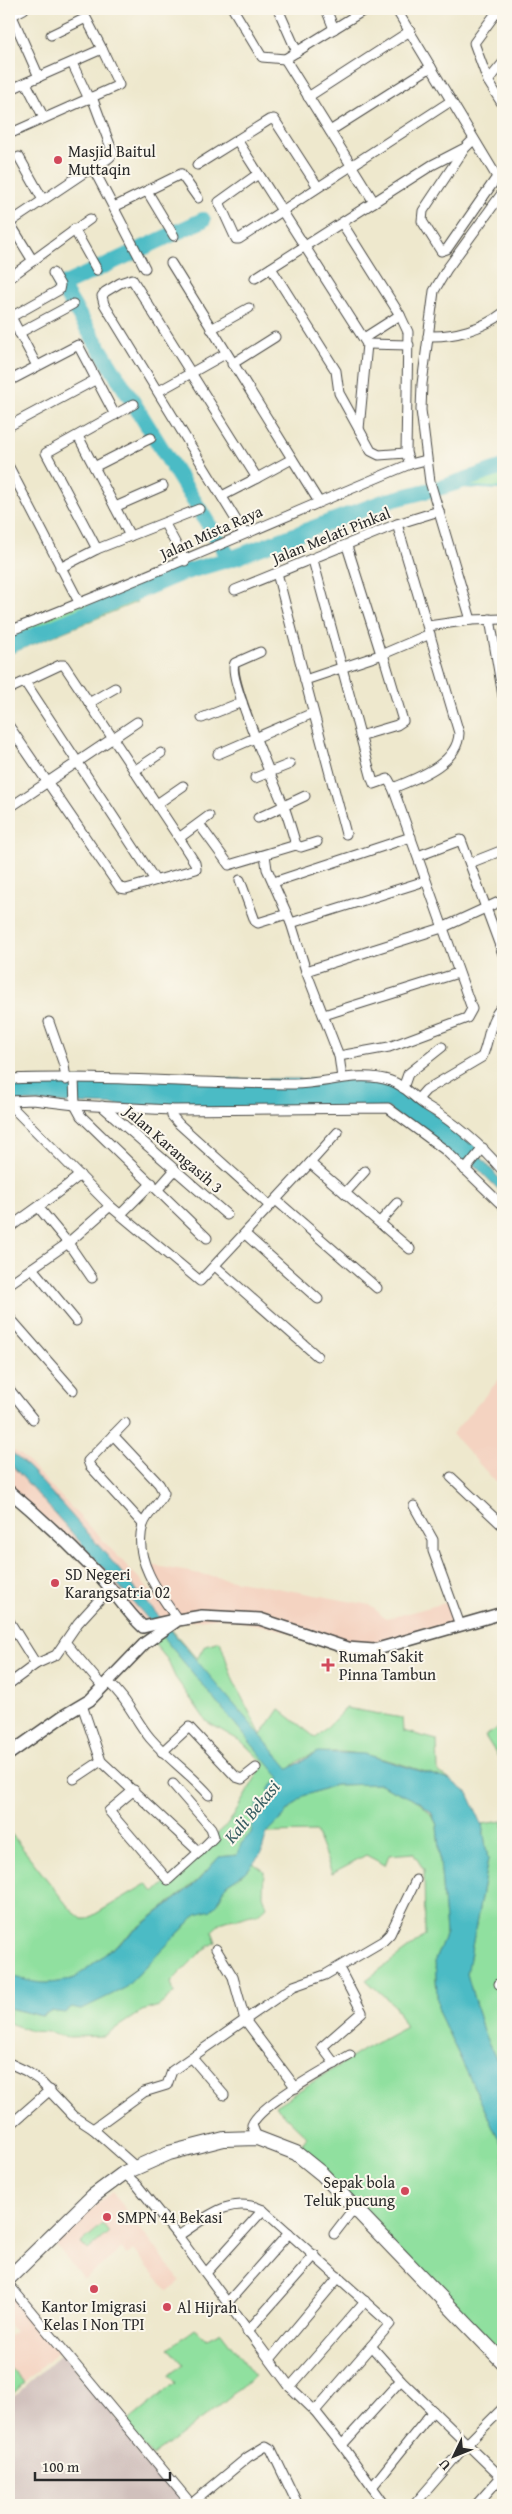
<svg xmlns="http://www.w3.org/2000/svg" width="512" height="2514" font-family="'Gentium Book Plus',serif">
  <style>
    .built { fill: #f4d3c1 }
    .industrial { fill: #d0c0bc }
    .green { fill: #90e09f; stroke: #5e8665 }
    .water { fill: #4cbbc5; stroke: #3c7378 }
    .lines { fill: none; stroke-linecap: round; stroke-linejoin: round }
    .stream { stroke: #4cbbc5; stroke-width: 2.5 }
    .river { stroke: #4cbbc5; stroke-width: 16 }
    .minor-casing { stroke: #484743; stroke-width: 11 }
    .tertiary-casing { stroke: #484743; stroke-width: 14 }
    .primary-casing { stroke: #484743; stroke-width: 16 }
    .minor { stroke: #fff; stroke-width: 9 }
    .tertiary { stroke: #fff; stroke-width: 11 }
    .primary { stroke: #fff; stroke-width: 14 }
    .poi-dot { fill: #d1495b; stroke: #fbf7ec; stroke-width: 2 }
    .labels { text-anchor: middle; stroke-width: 4; stroke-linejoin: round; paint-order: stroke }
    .poi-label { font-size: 16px; fill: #2b2b2b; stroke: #fbf7ec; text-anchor: start }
    .street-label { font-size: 16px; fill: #2b2b2b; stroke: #fbf7ec }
    .water-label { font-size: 18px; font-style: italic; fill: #375d61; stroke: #fbf7ec }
  </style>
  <rect width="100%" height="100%" fill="#fbf7ec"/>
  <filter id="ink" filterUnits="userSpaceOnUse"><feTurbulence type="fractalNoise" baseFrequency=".02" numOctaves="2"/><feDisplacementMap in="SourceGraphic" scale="10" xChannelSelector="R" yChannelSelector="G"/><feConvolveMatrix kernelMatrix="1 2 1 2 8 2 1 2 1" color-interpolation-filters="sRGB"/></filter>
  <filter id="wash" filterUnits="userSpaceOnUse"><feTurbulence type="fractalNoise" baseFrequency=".0096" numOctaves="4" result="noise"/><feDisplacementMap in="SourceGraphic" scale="20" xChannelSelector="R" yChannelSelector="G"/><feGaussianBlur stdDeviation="1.12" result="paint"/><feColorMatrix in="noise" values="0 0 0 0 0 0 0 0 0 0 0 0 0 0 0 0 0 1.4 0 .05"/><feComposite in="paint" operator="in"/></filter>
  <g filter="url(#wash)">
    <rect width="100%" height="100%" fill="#eee8cd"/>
    <g class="built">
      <path d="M503 1375V1490L452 1434Z"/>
      <path d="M9 1448 21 1455 174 1615 145 1564 370 1605 386 1619 452 1601 460 1625 374 1650 221 1617 143 1627 117 1597 9 1491Z"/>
      <path d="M112 2191 180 2281 167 2291 134 2250 127 2255 122 2249 84 2279 54 2243Z"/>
      <path d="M16 2293 62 2348 24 2383 9 2367V2337L15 2331 9 2326V2300Z"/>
    </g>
    <path class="industrial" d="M62 2353 187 2503 184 2505H9V2401Z"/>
    <g class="green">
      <path d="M503 467V489L450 487 437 495 431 483 449 484Z"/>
      <path d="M127 585 137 602 9 654V631Z"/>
      <path d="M171 1629 197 1659 205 1645 220 1641 233 1680 261 1735 279 1709 316 1738 346 1708 402 1718 403 1731 437 1740 438 1771 450 1780C410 1768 332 1734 295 1764 279 1777 279 1796 257 1805L251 1833 241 1844 237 1855 219 1857 197 1881 75 1978C46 1986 37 1985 9 1975V1831L70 1909 82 1919H87L146 1884 155 1893 229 1823 264 1763 242 1742 207 1722 175 1677 167 1659 152 1641Z"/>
      <path d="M503 1725V1762L502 1763 485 1736Z"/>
      <path d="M380 1784C404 1795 425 1799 437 1825L446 1933 435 1960 438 2011 503 2148V2353L297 2151 307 2137 275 2106 363 2050 406 2027 395 2006 366 1980 425 1936 424 1870 413 1853 389 1855 385 1865 366 1855 332 1873 316 1832 267 1833 303 1796 335 1785Z"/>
      <path d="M503 1821V1980L500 1984 503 1990V2073L483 2032 467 1974 488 1859 482 1824Z"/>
      <path d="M253 1863 264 1871 263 1895 267 1906 257 1915C248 1914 245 1918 237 1919 224 1920 221 1922 212 1931L216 1942 202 1951 171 1982 174 1993 159 2006 142 2011 104 2036 67 2037 49 2032 31 2031 9 2023V2008L42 2016 50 2011 72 2008 125 1988 197 1914 218 1903 226 1885 246 1872Z"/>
      <path d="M103 2224 109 2232 88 2250 81 2243Z"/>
      <path d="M195 2328 207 2339 221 2332 255 2376 211 2412 152 2456 125 2424 175 2383 169 2375 183 2364 169 2348Z"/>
      <path d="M9 2367 24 2383 9 2397Z"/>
    </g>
    <g class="water">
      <path d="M9 1079H385L483 1148 465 1170 388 1108 254 1110 9 1101Z"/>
      <path d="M480 1156 503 1183V1194L473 1164Z"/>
      <path d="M9 1450 30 1469 93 1539 289 1769 318 1752 364 1754 450 1780 468 1793 482 1824 488 1859 467 1974 483 2032 503 2073V2148L438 2011 435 1960 446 1933 437 1825 431 1812 421 1803 380 1784 335 1785 303 1796 267 1833 261 1854 246 1872 226 1885 218 1903 211 1910 197 1914 125 1988 80 2010 72 2008 65 2013 50 2011 42 2016 9 2008V1975C37 1984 46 1986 75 1978L197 1882 219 1857 237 1855 241 1844 251 1833 257 1804 269 1800V1788L280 1778 142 1612 9 1462Z"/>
    </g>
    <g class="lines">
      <path class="stream" d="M503 467 446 486 503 489"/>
      <g class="river">
        <path d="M203 220 61 286 230 559 383 502 446 486 503 467"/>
        <path d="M9 646 182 573 240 556"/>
      </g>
    </g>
  </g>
  <g filter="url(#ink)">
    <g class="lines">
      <g class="minor-casing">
        <g id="minor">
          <path d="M233 9 262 57 285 59"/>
          <path d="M278 9 297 52"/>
          <path d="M326 9 334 29"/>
          <path d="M366 9 285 59 374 202"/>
          <path d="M396 9 497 177 447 249 441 251 422 221 423 211 465 148 474 139"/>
          <path d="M499 9 474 43 488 81 503 105"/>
          <path d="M12 16 39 77"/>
          <path d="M9 17 24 9"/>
          <path d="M72 63 89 99"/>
          <path d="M488 81 503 63"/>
          <path d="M26 83 44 118"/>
          <path d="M9 90 102 49 86 18 51 35"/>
          <path d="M92 97 113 153C109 162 97 162 94 170"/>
          <path d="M308 97 410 31"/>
          <path d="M330 131 431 67"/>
          <path d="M9 134 119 85 102 49"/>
          <path d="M237 140 367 344 359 429"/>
          <path d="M19 157 43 200"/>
          <path d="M197 165 269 120 274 119 318 187"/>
          <path d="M258 174 219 202 236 239H239L451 101"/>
          <path d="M147 191 174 236"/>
          <path d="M114 207 181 174 198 198"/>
          <path d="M9 222 33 261"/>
          <path d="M9 223 85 172 94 170 145 268"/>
          <path d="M342 223 400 315 408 332 406 453 410 464"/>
          <path d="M74 229 97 270"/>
          <path d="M171 263 319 502"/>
          <path d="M271 268 336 371 339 393 371 451 379 455 406 453"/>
          <path d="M9 278 90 219"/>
          <path d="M255 278 432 165 463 149"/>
          <path d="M9 313 37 366"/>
          <path d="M11 317 59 290 60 285 53 273"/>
          <path d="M211 329 249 308"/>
          <path d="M19 333 73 304"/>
          <path d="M428 336C453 337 483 329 503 313"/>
          <path d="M364 338 400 315"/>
          <path d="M367 344 409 345"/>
          <path d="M232 364 275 337"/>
          <path d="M9 381 78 345 115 415"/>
          <path d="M159 391 225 354"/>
          <path d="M9 426 95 380"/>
          <path d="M78 436 130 536"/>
          <path d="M9 467 80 604"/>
          <path d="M94 467 151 438"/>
          <path d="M222 496 257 478"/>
          <path d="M115 507 163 486"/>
          <path d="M165 524 185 561"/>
          <path d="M244 533 104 304 102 296 105 292 120 283 132 279 257 478 292 459"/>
          <path d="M347 546 381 654"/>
          <path d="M97 549 46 453 134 404"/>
          <path d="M313 560 372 779 374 784 388 779 393 788 472 1009 467 1018 389 1047 339 1056"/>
          <path d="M60 568 97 549 199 509"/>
          <path d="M277 573 305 680"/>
          <path d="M235 590 397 524 439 511"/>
          <path d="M490 619 503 696"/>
          <path d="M471 620 430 482 421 410 422 384 434 291 447 269 503 192"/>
          <path d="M428 626 471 620 503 619"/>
          <path d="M9 631C144 579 276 520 410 464L426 460"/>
          <path d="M260 652 235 663C226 674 275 785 283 804 288 817 292 831 296 845"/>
          <path d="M25 682 155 880"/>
          <path d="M9 689 60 665H64L179 838 195 863 196 869 126 889 120 888 9 726"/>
          <path d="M89 703 115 688"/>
          <path d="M202 718 242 702"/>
          <path d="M360 736 397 725 403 721 383 654"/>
          <path d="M218 754 313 713"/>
          <path d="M134 771 161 753"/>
          <path d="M255 778 290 764"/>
          <path d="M393 788C417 778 458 764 459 733L397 524"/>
          <path d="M157 804 183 786"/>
          <path d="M9 808 137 722"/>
          <path d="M258 818 305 796"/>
          <path d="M199 824 229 865 296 845 301 847 317 842"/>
          <path d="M346 834 305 680 383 654 430 634"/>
          <path d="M179 838 209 816"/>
          <path d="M265 855 267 869 291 923 306 971 339 1056 342 1078"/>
          <path d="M418 856 461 840 503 954"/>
          <path d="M470 863 503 850"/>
          <path d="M240 880 255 921 258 923 287 914"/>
          <path d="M274 882 411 837"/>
          <path d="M291 923 425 881"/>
          <path d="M306 971 442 928 503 900"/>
          <path d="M324 1015 458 973"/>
          <path d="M49 1022 64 1065 66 1080"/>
          <path d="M9 1079C104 1075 199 1084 294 1084 327 1084 359 1070 391 1081 404 1085 414 1098 425 1105 454 1122 482 1146 503 1171"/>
          <path d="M74 1079 75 1105 81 1116 207 1238"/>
          <path d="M403 1088 408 1074 442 1047"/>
          <path d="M418 1099 426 1090 482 1057C490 1039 488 1020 503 1006"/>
          <path d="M9 1101 33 1100 75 1105 171 1110 388 1108 445 1150 503 1206"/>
          <path d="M9 1104 110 1206 200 1281 310 1163 410 1249"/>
          <path d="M102 1106 227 1215"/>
          <path d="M171 1110 172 1116 179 1124 270 1206"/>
          <path d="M310 1163 338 1132"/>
          <path d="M465 1170 483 1148"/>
          <path d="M158 1189 174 1171"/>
          <path d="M345 1193 365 1171"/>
          <path d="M276 1200 377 1288"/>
          <path d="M39 1208 68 1243 92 1278"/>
          <path d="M121 1214 152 1183"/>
          <path d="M380 1222 397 1203"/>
          <path d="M9 1228C33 1210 56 1195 80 1175"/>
          <path d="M245 1234 318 1299"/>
          <path d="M215 1266 317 1356"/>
          <path d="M32 1268 76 1321"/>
          <path d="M9 1284 68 1243 110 1206"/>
          <path d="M9 1317 73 1390"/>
          <path d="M9 1389 33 1419"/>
          <path d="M125 1423 88 1461 90 1466 143 1524"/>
          <path d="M113 1435 159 1484 164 1493C159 1505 147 1513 143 1525 132 1558 160 1595 178 1620"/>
          <path d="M451 1477 503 1526"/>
          <path d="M414 1506 433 1540V1551L460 1625"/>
          <path d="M9 1621 36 1664"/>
          <path d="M65 1642 103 1687"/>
          <path d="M108 1682C127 1698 135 1720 150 1738 168 1759 191 1774 209 1795"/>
          <path d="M9 1684 36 1664 56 1655 78 1623 110 1588"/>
          <path d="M82 1705 101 1761 199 1852 168 1880 109 1811 134 1790"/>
          <path d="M162 1752 189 1727 236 1777 242 1779 256 1768"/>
          <path d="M74 1779 101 1761"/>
          <path d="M173 1784 211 1828 214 1837 199 1852"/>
          <path d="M216 1949 233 1977 245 2020 296 2088"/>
          <path d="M499 1984 503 1981"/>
          <path d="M192 2058 224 2095"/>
          <path d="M9 2063 26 2071 39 2080 73 2116 93 2129 137 2168"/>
          <path d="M335 2064 322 2047 362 2012 339 1968"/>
          <path d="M9 2126 50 2090"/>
          <path d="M93 2129 144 2092 167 2085 172 2071 285 1992 294 1986 325 1975 383 1941 390 1934 416 1880"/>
          <path d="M257 2138 252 2125C259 2105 329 2067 350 2055"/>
          <path d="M124 2173 137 2185 178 2236 290 2387 315 2411 342 2445 385 2505"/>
          <path d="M334 2234 354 2208"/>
          <path d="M178 2236C205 2219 229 2194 263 2210L390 2324 315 2411"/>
          <path d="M206 2273 263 2210"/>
          <path d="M9 2285 192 2505"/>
          <path d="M228 2302 289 2233"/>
          <path d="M247 2332 315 2255"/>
          <path d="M371 2346 401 2380 503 2479"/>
          <path d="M271 2358 339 2277"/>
          <path d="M290 2387 365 2301"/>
          <path d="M342 2445 401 2380"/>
          <path d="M372 2487 433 2411"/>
          <path d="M190 2505 248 2457 266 2446 271 2449 298 2505"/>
          <path d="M414 2505 467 2444 503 2408"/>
          <path d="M476 2505 501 2477"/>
        </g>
      </g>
      <g class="tertiary-casing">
        <g id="tertiary">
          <path d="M9 1491C40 1517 70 1545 98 1574 114 1591 126 1611 143 1627L169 1621"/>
          <path d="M9 1754 63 1716 90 1700 145 1643 178 1620 202 1616 260 1619 347 1648 374 1650 503 1613"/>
        </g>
      </g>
      <g class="primary-casing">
        <path id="primary" d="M9 2278 93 2196 124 2173 169 2153 224 2139 257 2138 296 2153 322 2174 503 2362"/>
      </g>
      <use href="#minor" class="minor"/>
      <use href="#tertiary" class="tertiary"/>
      <use href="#primary" class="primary"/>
    </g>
  </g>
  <g class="poi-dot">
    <circle cx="58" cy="160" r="5"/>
    <circle cx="55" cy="1583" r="5"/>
    <path d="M325.5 1657.5h5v5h5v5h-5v5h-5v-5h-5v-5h5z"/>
    <circle cx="405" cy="2191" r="5"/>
    <circle cx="107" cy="2217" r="5"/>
    <circle cx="94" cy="2289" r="5"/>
    <circle cx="167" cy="2307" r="5"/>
  </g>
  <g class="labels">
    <g class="poi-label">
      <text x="68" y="157">Masjid Baitul<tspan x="68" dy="18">Muttaqin</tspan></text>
      <text x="65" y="1580">SD Negeri<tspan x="65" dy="18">Karangsatria 02</tspan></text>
      <text x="339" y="1662">Rumah Sakit<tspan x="339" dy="18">Pinna Tambun</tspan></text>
      <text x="395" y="2188" text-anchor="end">Sepak bola<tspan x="395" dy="18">Teluk pucung</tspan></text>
      <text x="117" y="2223">SMPN 44 Bekasi</text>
      <text x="94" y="2312" text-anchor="middle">Kantor Imigrasi<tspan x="94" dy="18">Kelas I Non TPI</tspan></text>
      <text x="177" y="2313">Al Hijrah</text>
    </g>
    <g class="street-label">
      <text transform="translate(211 532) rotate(-24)" y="6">Jalan Mista Raya</text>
      <text transform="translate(331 535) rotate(-22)" y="6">Jalan Melati Pinkal</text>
      <text transform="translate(174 1149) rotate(41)" y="6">Jalan Karangasih 3</text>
    </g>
    <g class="water-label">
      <text transform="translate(252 1812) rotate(-50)" y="6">Kali Bekasi</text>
    </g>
  </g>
  <rect width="512" height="2514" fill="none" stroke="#fbf7ec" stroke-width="30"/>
  <g transform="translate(454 2456) rotate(227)" stroke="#fbf7ec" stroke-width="4" paint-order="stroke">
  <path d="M0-4L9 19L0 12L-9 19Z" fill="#2b2b2b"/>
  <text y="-8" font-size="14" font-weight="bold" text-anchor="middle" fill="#2b2b2b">U</text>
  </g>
  <path d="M35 2472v8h135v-8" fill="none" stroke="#2b2b2b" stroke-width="2.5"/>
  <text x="42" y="2472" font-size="15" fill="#2b2b2b" stroke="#fbf7ec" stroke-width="4" paint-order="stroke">100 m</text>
</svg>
